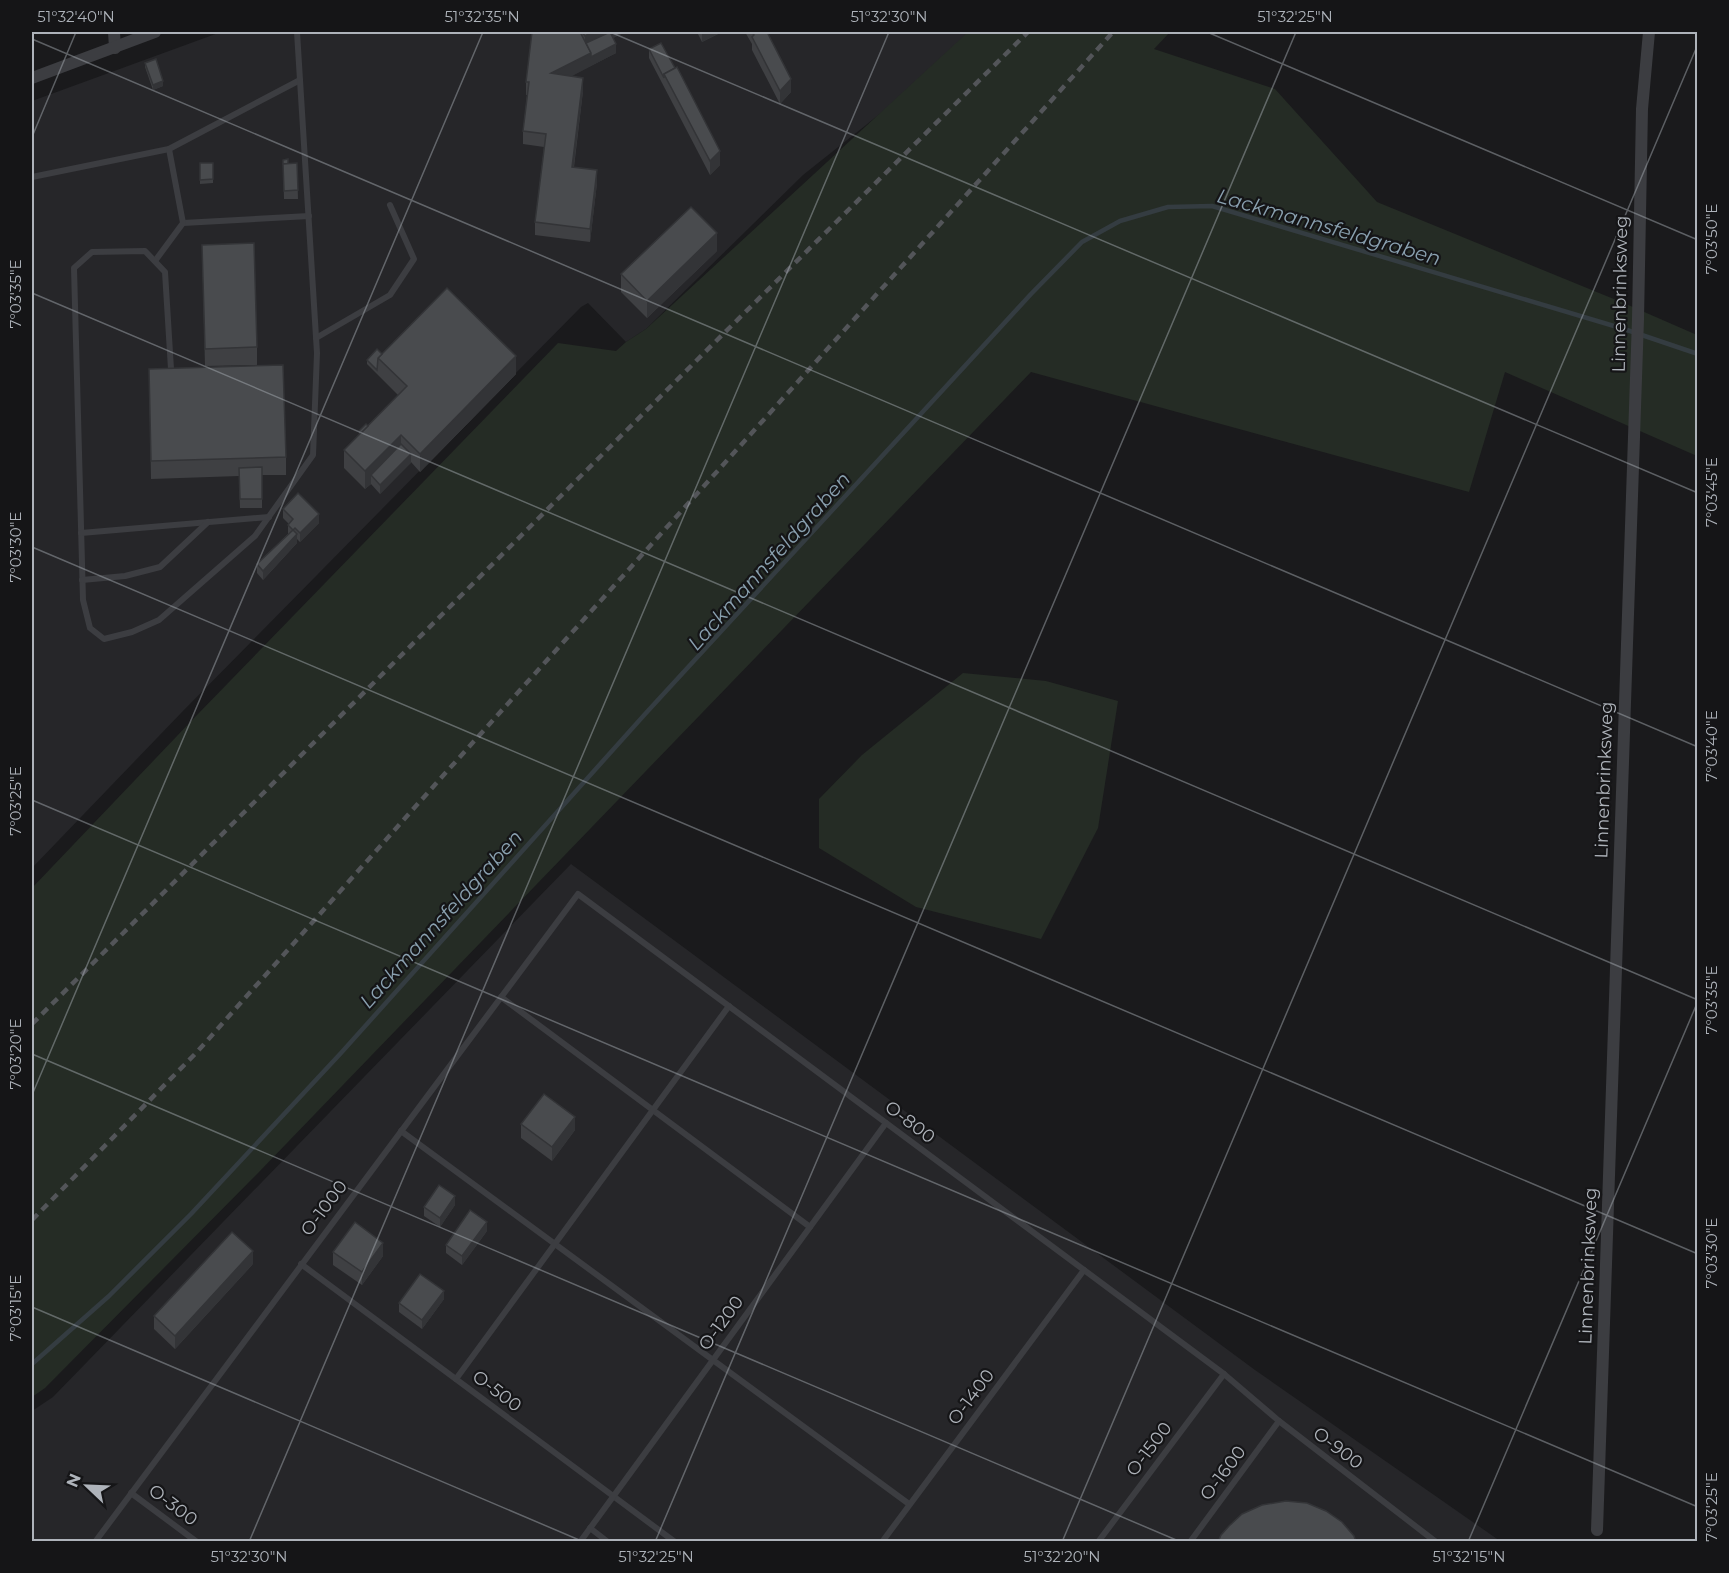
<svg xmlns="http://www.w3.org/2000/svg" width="1729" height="1573" font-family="Montserrat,sans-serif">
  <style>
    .built { fill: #262629 }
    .green { fill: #252c25 }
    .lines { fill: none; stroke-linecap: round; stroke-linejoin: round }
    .stream { stroke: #343c41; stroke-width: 4.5 }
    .service { stroke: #3c3d41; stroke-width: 6 }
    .minor { stroke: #3c3d41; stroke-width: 12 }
    .rail { stroke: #535559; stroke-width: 4.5; stroke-dasharray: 8 6; stroke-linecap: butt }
    .wall { fill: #3f4043 }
    .shaded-wall { fill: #333437 }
    .building { fill: #494b4e; stroke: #333437; stroke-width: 1.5 }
    .ticks { fill: none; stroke: #aeb3ba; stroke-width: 1.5; stroke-opacity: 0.45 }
    .labels { text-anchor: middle; stroke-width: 4.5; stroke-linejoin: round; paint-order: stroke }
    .street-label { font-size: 18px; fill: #aeb3ba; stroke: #151517 }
    .water-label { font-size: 20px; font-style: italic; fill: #8aa1b0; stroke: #151517 }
    .neatline { fill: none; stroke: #aeb3ba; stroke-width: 2 }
    .ticks-label { font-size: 15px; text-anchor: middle; fill: #aeb3ba }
  </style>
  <rect width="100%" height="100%" fill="#1a1a1c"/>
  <g class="built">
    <path d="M221 32H983L803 175 646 329 626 342 588 303 581 307 182 712 32 868V101Z"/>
    <path d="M571 864 1255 1370 1500 1541 32 1542V1411L53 1397Z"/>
  </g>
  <g class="green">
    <path d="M968 32H1170L1154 49 1275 89 1377 202 1626 304 1697 335V456L1505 372 1469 492 1031 372 259 1172 45 1388 32 1397V888L197 715 558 343 616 351 626 342 646 329Z"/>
    <path d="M963 673 1046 681 1118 701 1098 828 1041 939 916 907 819 848V799L862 755Z"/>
  </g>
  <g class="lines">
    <path class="stream" d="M32 1364 109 1296 191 1214 341 1053 646 713 1031 294 1082 242 1120 221 1168 207 1212 206 1624 329 1698 354"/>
    <g class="service">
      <path d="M32 177 169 149 300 80"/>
      <path d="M183 223 309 216"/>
      <path d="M155 261 183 223 169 149"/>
      <path d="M316 338 390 295 414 259 390 205"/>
      <path d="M171 369 165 272 145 251 92 252 74 268 83 600 90 628 104 639 132 632 159 620 255 536 313 455 317 353 297 32"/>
      <path d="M81 533 269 517"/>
      <path d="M82 580 125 576 160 567 208 522"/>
      <path d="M501 997 810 1227"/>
      <path d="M401 1131 909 1504"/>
      <path d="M301 1264 675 1542"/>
      <path d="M456 1379 729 1006"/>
      <path d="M131 1493 197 1542"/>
      <path d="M590 1528 608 1542"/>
      <path d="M95 1542 578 894 1224 1374 1279 1421 1436 1542"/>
      <path d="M580 1542 886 1123"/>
      <path d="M882 1542 1084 1270"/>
      <path d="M1098 1542 1224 1374"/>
      <path d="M1190 1542 1279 1421"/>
    </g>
    <g class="minor">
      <path d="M114 32 115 48"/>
      <path d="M32 78 155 32"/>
      <path d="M1597 1530 1638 319 1642 109 1649 32"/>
    </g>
    <g class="rail">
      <path d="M32 1024 703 354 1028 32"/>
      <path d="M32 1220 197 1052 440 779 1113 32"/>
    </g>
  </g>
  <g class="wall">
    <path d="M532 32H621V34L613 38 616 53 571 76 583 91 574 167 597 183 590 242 535 235V222L544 147 523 144V131L527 95H526V82Z"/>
    <path d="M697 32H722L702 42Z"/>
    <path d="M745 32H767L791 92 780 104 752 50V44Z"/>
    <path d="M649 49 720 165 710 175 649 58Z"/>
    <path d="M145 63 163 86 153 90 145 67Z"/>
    <path d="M283 160 288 164 297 163 298 199H284Z"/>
    <path d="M200 163H213V183L200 184Z"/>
    <path d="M202 245 257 347V365L205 366Z"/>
    <path d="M717 251 647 318 621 292V274Z"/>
    <path d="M382 354 516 374 420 472 411 462 380 494 371 484 365 489 344 468V450L359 435V431L368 426 398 395 367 364V360Z"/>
    <path d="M149 369 286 457V475H262V508H240L239 476 151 479Z"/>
    <path d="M283 509 319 523 300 542 297 539V543L263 580 257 573V564L288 534V525L289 524 283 518Z"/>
    <path d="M521 1124 575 1130 552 1161 521 1138Z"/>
    <path d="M455 1205 440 1227 424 1216V1207Z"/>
    <path d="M487 1231 462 1265 446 1253V1245Z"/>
    <path d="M333 1252 383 1256 362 1285 333 1265Z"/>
    <path d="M253 1264 175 1349 154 1329V1316Z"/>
    <path d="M444 1299 422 1329 399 1312V1303Z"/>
  </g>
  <g class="shaded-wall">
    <path d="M592 32H621V34L588 51 585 44V36Z"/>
    <path d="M702 32H722L702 42Z"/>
    <path d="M616 44V53L551 87V73L591 53Z"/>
    <path d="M583 78V91L572 180V167Z"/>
    <path d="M791 79V92L780 104V91Z"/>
    <path d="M163 81V86L153 90V85Z"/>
    <path d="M720 151V165L710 175V161Z"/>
    <path d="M597 170V183L590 242V229Z"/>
    <path d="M717 233V251L647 318V301Z"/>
    <path d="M516 356V374L420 472V454Z"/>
    <path d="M401 435V453L371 475V484L365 489V471Z"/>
    <path d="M411 454V463L380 494V485Z"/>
    <path d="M319 514V523L300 542V533Z"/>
    <path d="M297 534V543L263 580V571Z"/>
    <path d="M575 1117V1130L552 1161V1147Z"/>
    <path d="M455 1196V1205L440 1227V1218Z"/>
    <path d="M487 1222V1231L462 1265V1256Z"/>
    <path d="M383 1243V1256L362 1285V1272Z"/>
    <path d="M253 1251V1264L175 1349V1336Z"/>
    <path d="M444 1291V1299L422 1329V1320Z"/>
  </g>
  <g class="building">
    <path d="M532 32H580L591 53 551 73 583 78 572 167 597 170 590 229 535 222 546 134 523 131 529 82H526Z"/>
    <path d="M582 32H592L585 36Z"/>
    <path d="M610 32 616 44 591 57V53L586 43Z"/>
    <path d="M752 32H767L791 79 780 91 752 37 754 35Z"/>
    <path d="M661 43 675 68 664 74V78L649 49Z"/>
    <path d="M156 59 163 81 153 85 145 63Z"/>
    <path d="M677 67 720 151 710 161 664 74Z"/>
    <path d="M288 159V164H283V160Z"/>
    <path d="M200 163H213V179L200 180Z"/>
    <path d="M297 163 298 190 284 191 283 164Z"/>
    <path d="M691 207 717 233 647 301 621 274Z"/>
    <path d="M254 243 257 347 205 349 202 245Z"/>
    <path d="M447 288 516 356 420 454 401 435 365 471 344 450 407 386 378 358Z"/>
    <path d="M377 349 382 354 378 358 377 370 367 360Z"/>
    <path d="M283 365 286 457 151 461 149 369Z"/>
    <path d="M366 424 368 426 361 433 359 431Z"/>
    <path d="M401 444 411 454 380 485 371 475Z"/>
    <path d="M262 467V499H240L239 468Z"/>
    <path d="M298 493 319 514 300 533 295 528 293 530 288 525 293 519 283 509Z"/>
    <path d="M293 530 297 534 263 571 257 564Z"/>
    <path d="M544 1094 575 1117 552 1147 521 1124Z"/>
    <path d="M439 1185 455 1196 440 1218 424 1207Z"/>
    <path d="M470 1210 487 1222 462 1256 446 1245Z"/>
    <path d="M355 1222 383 1243 362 1272 333 1252Z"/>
    <path d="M232 1232 253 1251 175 1336 154 1316Z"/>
    <path d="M420 1274 444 1291 422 1320 399 1303Z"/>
    <path d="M1286 1501 1307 1503 1326 1511 1342 1522 1354 1536 1356 1542H1218L1221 1535 1229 1526 1242 1514 1262 1505Z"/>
  </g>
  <path class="ticks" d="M610 32 1698 493M1207 32 1698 240M32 39 1698 747M32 137 76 32M32 293 1698 1000M32 547 1698 1254M32 800 1698 1507M32 1054 1181 1542M32 1095 483 32M32 1307 584 1542M249 1542 889 32M655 1542 1296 32M1062 1542 1698 44M1468 1542 1698 1001"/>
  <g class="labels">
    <g class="street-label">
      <text transform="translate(1620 294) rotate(-89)" y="6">Linnenbrinksweg</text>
      <text transform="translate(1604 780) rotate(-88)" y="6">Linnenbrinksweg</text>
      <text transform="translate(910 1122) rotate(37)" y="6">O-800</text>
      <text transform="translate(324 1208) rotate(-53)" y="6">O-1000</text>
      <text transform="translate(1588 1266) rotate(-88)" y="6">Linnenbrinksweg</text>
      <text transform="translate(721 1323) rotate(-54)" y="6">O-1200</text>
      <text transform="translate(497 1391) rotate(37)" y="6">O-500</text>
      <text transform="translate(971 1397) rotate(-53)" y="6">O-1400</text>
      <text transform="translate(1338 1448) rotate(37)" y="6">O-900</text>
      <text transform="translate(1149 1449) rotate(-53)" y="6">O-1500</text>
      <text transform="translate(1223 1473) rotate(-53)" y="6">O-1600</text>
      <text transform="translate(173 1505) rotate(37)" y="6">O-300</text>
    </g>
    <g class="water-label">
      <text transform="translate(1329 227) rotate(16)" y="7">Lackmannsfeldgraben</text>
      <text transform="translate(769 561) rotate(-48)" y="7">Lackmannsfeldgraben</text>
      <text transform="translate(441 919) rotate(-48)" y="7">Lackmannsfeldgraben</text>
    </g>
  </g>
  <rect width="1729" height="1573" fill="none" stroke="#151517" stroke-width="66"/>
  <g transform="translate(87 1486) rotate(293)" stroke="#151517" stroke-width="4.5" paint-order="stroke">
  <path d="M0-4.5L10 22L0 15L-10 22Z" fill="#aeb3ba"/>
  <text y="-9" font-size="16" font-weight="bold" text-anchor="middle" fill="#aeb3ba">N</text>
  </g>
  <rect x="33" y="33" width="1663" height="1507" class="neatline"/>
  <g class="ticks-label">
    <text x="76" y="22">51°32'40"N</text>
    <text x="482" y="22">51°32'35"N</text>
    <text x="889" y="22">51°32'30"N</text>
    <text x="1295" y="22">51°32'25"N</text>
    <text transform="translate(1712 239) rotate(-90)" y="5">7°03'50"E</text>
    <text transform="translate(16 294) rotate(-90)" y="5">7°03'35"E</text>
    <text transform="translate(1712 492) rotate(-90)" y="5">7°03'45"E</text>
    <text transform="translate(16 547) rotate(-90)" y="5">7°03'30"E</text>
    <text transform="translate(1712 746) rotate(-90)" y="5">7°03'40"E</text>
    <text transform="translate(16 801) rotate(-90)" y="5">7°03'25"E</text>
    <text transform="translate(1712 1000) rotate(-90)" y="5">7°03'35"E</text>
    <text transform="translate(16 1054) rotate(-90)" y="5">7°03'20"E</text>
    <text transform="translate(1712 1253) rotate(-90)" y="5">7°03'30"E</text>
    <text transform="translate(16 1308) rotate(-90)" y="5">7°03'15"E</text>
    <text transform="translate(1712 1507) rotate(-90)" y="5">7°03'25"E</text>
    <text x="249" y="1562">51°32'30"N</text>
    <text x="656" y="1562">51°32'25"N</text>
    <text x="1062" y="1562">51°32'20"N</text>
    <text x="1469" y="1562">51°32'15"N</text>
  </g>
</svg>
